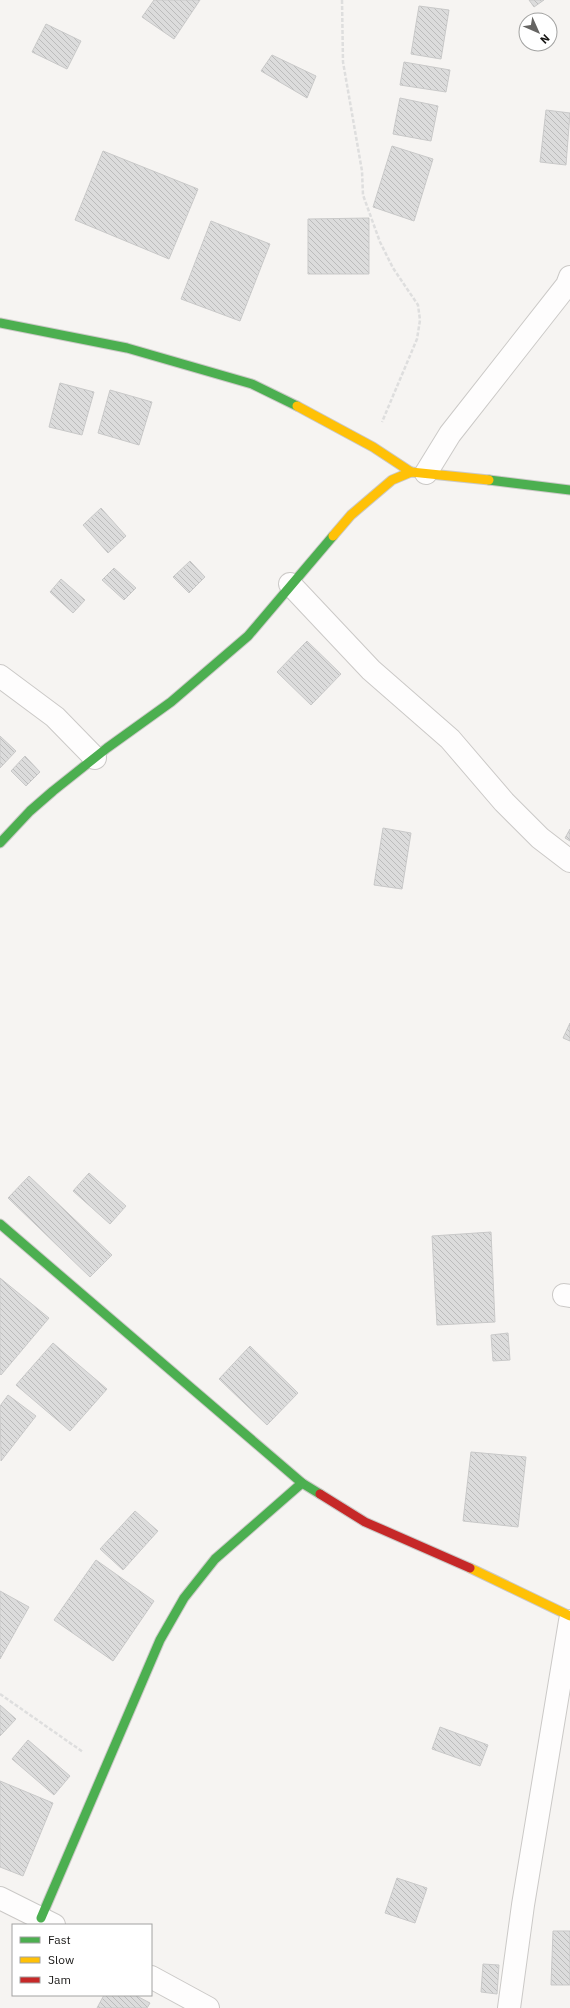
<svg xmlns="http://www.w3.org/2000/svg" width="570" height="2008" font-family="'IBM Plex Sans',sans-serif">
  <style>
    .building { fill: url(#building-back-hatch); stroke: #c9c9c9 }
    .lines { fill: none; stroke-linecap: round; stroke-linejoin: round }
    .street-casing { stroke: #cbc9c7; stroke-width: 24 }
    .fast-casing { stroke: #cbc9c7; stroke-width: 11 }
    .slow-casing { stroke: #cbc9c7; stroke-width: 11 }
    .jam-casing { stroke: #cbc9c7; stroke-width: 11 }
    .path { stroke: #dedede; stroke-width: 2.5; stroke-dasharray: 4 2; stroke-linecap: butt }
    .street { stroke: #fefdfd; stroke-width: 22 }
    .fast { stroke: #4caf50; stroke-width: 9 }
    .slow { stroke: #ffc107; stroke-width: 9 }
    .jam { stroke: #c62828; stroke-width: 9 }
  </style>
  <defs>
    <pattern id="building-back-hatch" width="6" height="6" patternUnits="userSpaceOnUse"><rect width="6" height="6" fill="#dcdcdc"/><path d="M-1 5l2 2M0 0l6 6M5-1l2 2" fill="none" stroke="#bcbcbc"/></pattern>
  </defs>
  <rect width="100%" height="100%" fill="#f6f4f2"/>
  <g class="building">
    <path d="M154 0H200L174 39 142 17Z"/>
    <path d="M529 0H544L534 7Z"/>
    <path d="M419 6 449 10 441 59 411 54Z"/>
    <path d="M46 24 81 41 67 69 32 52Z"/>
    <path d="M272 55 316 76 307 98 261 71Z"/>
    <path d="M404 62 450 70 446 92 400 85Z"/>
    <path d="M400 98 438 106 431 141 393 134Z"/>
    <path d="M546 110 570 113 566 165 540 162Z"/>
    <path d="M392 146 433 159 414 221 373 207Z"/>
    <path d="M103 151 198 189 169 259 75 220Z"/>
    <path d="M369 218V274H308V219Z"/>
    <path d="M211 221 270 244 240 321 181 299Z"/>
    <path d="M60 383 94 392 82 435 49 427Z"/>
    <path d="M110 390 152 402 139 445 98 433Z"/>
    <path d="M101 508 126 536 108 553 83 525Z"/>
    <path d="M190 561 205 577 189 593 173 577Z"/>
    <path d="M114 568 136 588 124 600 102 580Z"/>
    <path d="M61 579 85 600 73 613 50 592Z"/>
    <path d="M307 641 341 674 311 705 277 672Z"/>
    <path d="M0 736 16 751 0 768Z"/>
    <path d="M25 756 40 772 26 786 11 771Z"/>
    <path d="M383 828 411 833 402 889 374 885Z"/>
    <path d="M570 829V841L565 838Z"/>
    <path d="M570 1023V1041L563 1038Z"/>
    <path d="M89 1173 126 1206 110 1224 73 1191Z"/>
    <path d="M29 1176 112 1255 90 1277 8 1198Z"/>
    <path d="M491 1232 495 1322 437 1325 432 1236Z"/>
    <path d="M0 1278 49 1318 1 1375 0 1374Z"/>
    <path d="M508 1333 510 1360 493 1361 491 1335Z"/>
    <path d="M53 1343 107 1389 70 1431 16 1385Z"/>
    <path d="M250 1346 298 1393 267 1425 219 1379Z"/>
    <path d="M8 1395 36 1416 1 1461 0 1406Z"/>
    <path d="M471 1452 526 1457 518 1527 463 1521Z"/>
    <path d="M135 1511 158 1531 123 1570 100 1549Z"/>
    <path d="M96 1560 154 1601 113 1661 54 1620Z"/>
    <path d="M0 1591 29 1607 0 1659Z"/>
    <path d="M0 1705 16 1719 0 1736Z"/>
    <path d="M440 1727 488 1745 480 1766 432 1749Z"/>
    <path d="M28 1740 70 1776 54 1795 12 1759Z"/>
    <path d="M0 1781 53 1803 23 1876 0 1867Z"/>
    <path d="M397 1878 427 1888 415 1923 385 1913Z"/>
    <path d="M553 1931H570V1985H551Z"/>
    <path d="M483 1964 499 1965 497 1994 481 1992Z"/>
    <path d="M104 1995H135L150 2003 147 2008H97Z"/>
  </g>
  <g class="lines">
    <g class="street-casing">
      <g id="street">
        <path d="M426 473 450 434 567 285 570 277"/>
        <path d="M290 584 371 670 450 739 504 802 540 838 570 861"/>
        <path d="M0 676 55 717 95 758"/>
        <path d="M564 1295 570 1296"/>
        <path d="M0 1898 54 1925"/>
        <path d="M151 1977 208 2008"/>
        <path d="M509 2008 523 1905 570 1621"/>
      </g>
    </g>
    <g class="fast-casing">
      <g id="fast">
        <path d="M0 323 127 348 252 384 297 406"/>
        <path d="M489 480 570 490"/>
        <path d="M0 843 30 811 53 791 107 748 171 702 248 636 333 536"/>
        <path d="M0 1224 302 1483 320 1494"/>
        <path d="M41 1918 160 1640 184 1598 215 1559 302 1483"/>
      </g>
    </g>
    <g class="slow-casing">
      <g id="slow">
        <path d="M297 406 373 447 411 472"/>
        <path d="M333 536 351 515 392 480 411 472 489 480"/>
        <path d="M470 1568 570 1616"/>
      </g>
    </g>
    <g class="jam-casing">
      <path id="jam" d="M320 1494 365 1522 470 1568"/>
    </g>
    <g class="path">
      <path d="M342 0 343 62 362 171 363 195 380 242 393 268 418 305 420 320 417 339 382 422"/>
      <path d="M0 1694 83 1752"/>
    </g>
    <use href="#street" class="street"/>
    <use href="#fast" class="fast"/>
    <use href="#slow" class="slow"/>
    <use href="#jam" class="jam"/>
  </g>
  <rect x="12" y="1924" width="140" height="72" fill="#ffffff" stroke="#a2a2a1"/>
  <rect x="20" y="1937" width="20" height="6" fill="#4caf50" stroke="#a2a2a1"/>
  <text x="48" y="1944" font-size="12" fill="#171614">Fast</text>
  <rect x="20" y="1957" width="20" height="6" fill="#ffc107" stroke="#a2a2a1"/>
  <text x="48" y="1964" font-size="12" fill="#171614">Slow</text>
  <rect x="20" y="1977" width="20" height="6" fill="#c62828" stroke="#a2a2a1"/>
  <text x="48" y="1984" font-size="12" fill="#171614">Jam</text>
  <g transform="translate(538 32) rotate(135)"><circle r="19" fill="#ffffff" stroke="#a2a2a1"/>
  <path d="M0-3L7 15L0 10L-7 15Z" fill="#656462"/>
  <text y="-6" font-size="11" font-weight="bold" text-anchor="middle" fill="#171614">N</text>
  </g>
</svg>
